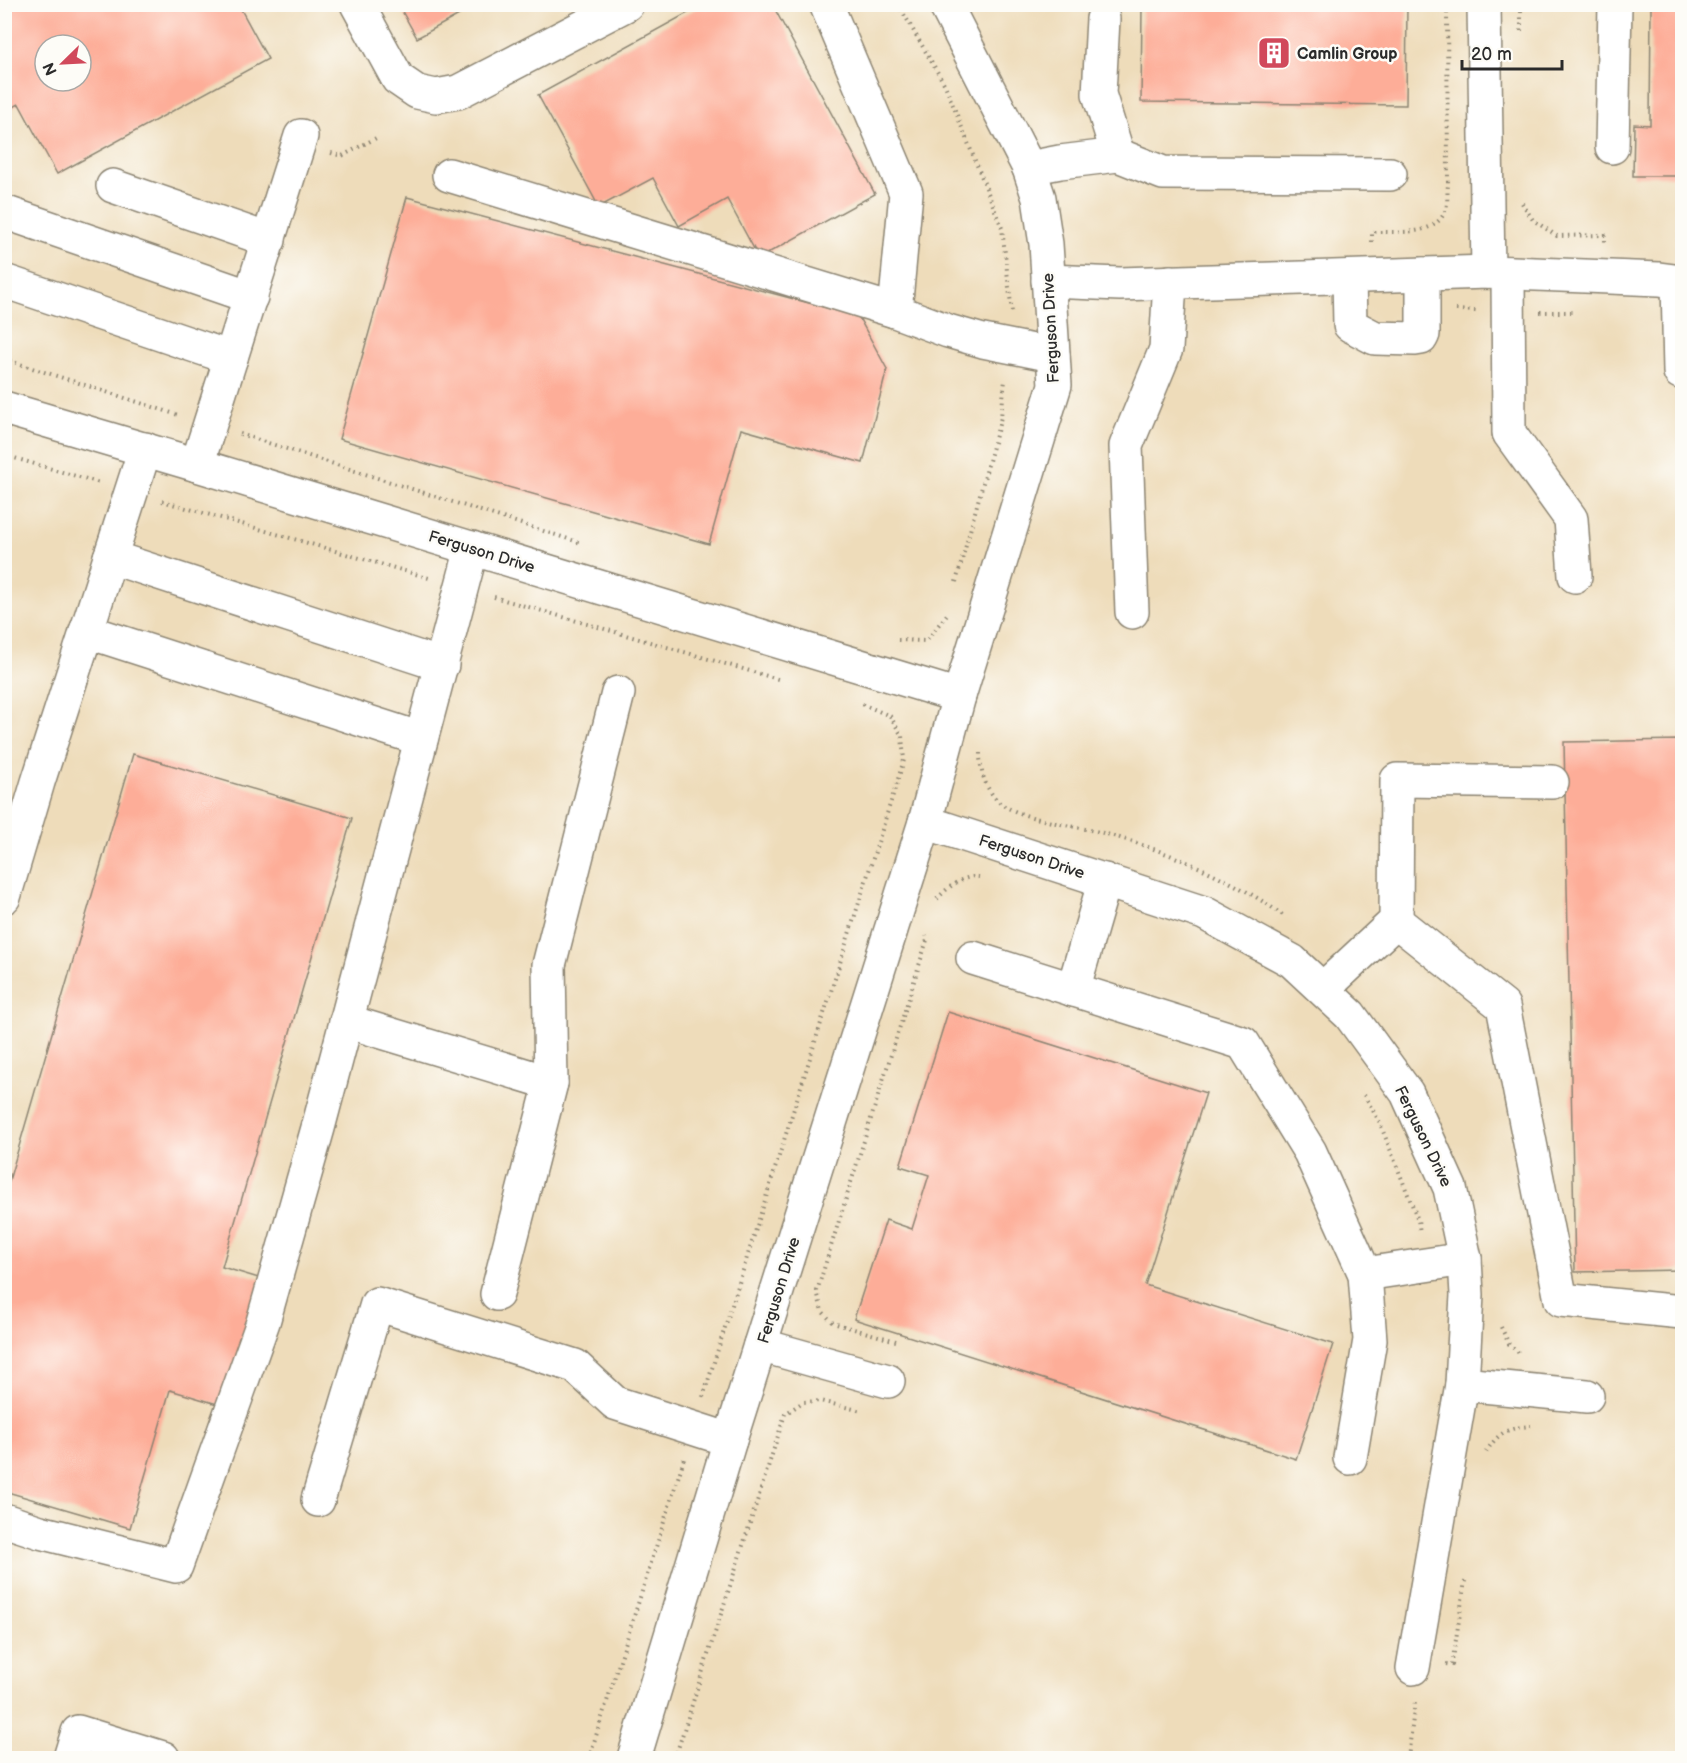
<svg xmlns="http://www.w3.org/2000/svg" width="1687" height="1763" font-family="'Balsamiq Sans',sans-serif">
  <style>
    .building { fill: #fdad98; fill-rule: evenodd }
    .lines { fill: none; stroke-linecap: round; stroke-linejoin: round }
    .minor-casing { stroke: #8c8472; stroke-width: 36 }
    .path { stroke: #8c8472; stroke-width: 4; stroke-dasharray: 1.5 4.5; stroke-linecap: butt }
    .minor { stroke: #fff; stroke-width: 33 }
    .labels { text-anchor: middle; stroke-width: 5; stroke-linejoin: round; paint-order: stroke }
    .poi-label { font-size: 16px; font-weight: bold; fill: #2b2b2b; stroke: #fdfcf7; text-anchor: start }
    .street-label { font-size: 16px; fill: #2b2b2b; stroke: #fdfcf7 }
  </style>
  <rect width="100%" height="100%" fill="#fdfcf7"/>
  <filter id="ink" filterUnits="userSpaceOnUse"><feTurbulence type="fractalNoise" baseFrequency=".0167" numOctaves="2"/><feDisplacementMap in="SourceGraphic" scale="12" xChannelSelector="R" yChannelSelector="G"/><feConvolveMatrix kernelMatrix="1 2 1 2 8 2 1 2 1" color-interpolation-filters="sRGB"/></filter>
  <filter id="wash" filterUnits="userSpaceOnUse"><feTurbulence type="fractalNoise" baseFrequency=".008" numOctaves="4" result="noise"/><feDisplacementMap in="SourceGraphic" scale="24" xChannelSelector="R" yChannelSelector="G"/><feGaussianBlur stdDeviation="1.35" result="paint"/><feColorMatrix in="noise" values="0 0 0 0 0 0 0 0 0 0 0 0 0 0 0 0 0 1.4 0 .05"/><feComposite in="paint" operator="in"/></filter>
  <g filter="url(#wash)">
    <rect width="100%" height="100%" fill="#eedcba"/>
    <g id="blocks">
      <g class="building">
        <path d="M4 4H238L268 59 57 174 19 104 4 112ZM45 45H81V81H45Z"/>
        <path d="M398 4H479L417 38Z"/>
        <path d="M704 4H772L875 194 759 258 727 199 679 226 653 178 599 207 538 95Z"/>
        <path d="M1142 4H1407L1406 105 1141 102Z"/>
        <path d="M1651 4H1682V176H1633L1634 124 1650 125Z"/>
        <path d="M407 197 858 316 887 369 863 463 741 429 709 544 339 439Z"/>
        <path d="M1682 740V1270L1575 1272 1564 742Z"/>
        <path d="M133 754 352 818 222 1267 262 1279 224 1406 170 1390 130 1528 4 1491V1198Z"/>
        <path d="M948 1012 1206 1093 1145 1285 1333 1344 1296 1459 854 1319 886 1220 912 1229 929 1175 900 1166Z"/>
      </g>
    </g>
  </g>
  <g filter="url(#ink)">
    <use href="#blocks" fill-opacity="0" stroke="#8c8472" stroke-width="1.5"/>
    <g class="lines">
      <g class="minor-casing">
        <g id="minor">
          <path d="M357 4 398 79 417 92 436 96 458 92 627 4"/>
          <path d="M826 4 906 193 895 311"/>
          <path d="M1484 4 1488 272"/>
          <path d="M1103 19 1099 94 1118 155"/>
          <path d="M1612 147 1615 4"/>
          <path d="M1029 168 1060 162 1118 155 1163 173 1390 174"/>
          <path d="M449 175 895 311 948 331 983 341 1053 355"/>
          <path d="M113 186 269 240"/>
          <path d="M4 212 251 297"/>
          <path d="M1508 273 1509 433 1571 519 1575 576"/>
          <path d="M1349 277 1350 325 1375 338 1415 339 1421 338 1423 334V274"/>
          <path d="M4 281 231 358"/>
          <path d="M1048 281 1120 284 1488 272 1659 279 1682 282"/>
          <path d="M1678 282 1680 372"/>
          <path d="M4 408 197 465 959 696"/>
          <path d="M197 465 301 136"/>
          <path d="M110 557 442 665"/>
          <path d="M1132 612 1126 446 1166 349 1170 282"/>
          <path d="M86 631 421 739"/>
          <path d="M925 822 1204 913 1292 961 1350 1015 1407 1093 1450 1188 1465 1259 1467 1295 1462 1384 1413 1668"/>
          <path d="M4 897 38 782 145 449"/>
          <path d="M1396 921 1503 1006 1561 1300 1682 1312"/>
          <path d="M973 958 1243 1043 1310 1152 1365 1274 1370 1340 1350 1458"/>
          <path d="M1323 989 1396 921 1397 780 1552 782"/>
          <path d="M1073 990 1105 880"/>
          <path d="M346 1021 551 1083"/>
          <path d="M1365 1274 1465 1259"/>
          <path d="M497 1294 551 1083 549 965 618 693"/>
          <path d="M760 1345 888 1381"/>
          <path d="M1462 1384 1587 1396"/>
          <path d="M318 1500 377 1304 575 1366 615 1403 730 1440"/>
          <path d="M4 1520 40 1532 176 1566 263 1322 318 1128 472 548"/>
          <path d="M70 1758 78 1732 163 1758"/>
          <path d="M634 1758 730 1440 925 822 959 696 1055 385 1046 244 1039 198 1029 168 945 4"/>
        </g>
      </g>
      <g class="path">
        <path d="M898 4 945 85 1002 228 1012 313"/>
        <path d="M1521 31V4"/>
        <path d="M331 153 342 156 376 138"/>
        <path d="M1522 203 1533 220 1557 236 1605 235V244"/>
        <path d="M1372 242V232C1396 231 1436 238 1446 209 1448 202 1447 192 1448 185L1447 4"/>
        <path d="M1456 310 1476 311"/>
        <path d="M1540 312H1575"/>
        <path d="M4 359 178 415"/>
        <path d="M240 434 581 543"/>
        <path d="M4 455 100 483"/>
        <path d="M162 501 429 578"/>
        <path d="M956 582 1001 417 1005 380"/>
        <path d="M494 597 781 680"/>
        <path d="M898 640 926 641 948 613"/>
        <path d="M980 753C980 771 985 789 999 802 1018 819 1077 826 1103 833 1167 851 1231 877 1284 916"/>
        <path d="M937 899C947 888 962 875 979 877"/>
        <path d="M1364 1095 1379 1121 1418 1220 1420 1232"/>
        <path d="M1501 1327 1509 1344 1521 1355"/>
        <path d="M896 1341 833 1323 822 1311 817 1291 927 940 926 936"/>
        <path d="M703 1397 904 760 902 736 890 716 862 704"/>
        <path d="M1486 1452C1499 1432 1507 1428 1531 1426"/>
        <path d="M1446 1664 1452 1665 1465 1581"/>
        <path d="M589 1758 684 1459"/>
        <path d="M675 1758 785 1414 803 1402 820 1401 862 1411"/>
        <path d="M1408 1758 1415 1702"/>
      </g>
      <use href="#minor" class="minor"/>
    </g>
  </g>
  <defs>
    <g id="building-square" transform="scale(1.725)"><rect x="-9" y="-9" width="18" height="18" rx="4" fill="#d1495b" stroke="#fdfcf7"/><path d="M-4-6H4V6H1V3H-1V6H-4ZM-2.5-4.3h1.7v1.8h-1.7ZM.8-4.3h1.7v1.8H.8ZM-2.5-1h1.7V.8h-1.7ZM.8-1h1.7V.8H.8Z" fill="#fff"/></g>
  </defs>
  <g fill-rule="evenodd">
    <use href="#building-square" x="1274" y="53"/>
  </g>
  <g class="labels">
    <g class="poi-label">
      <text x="1297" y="59">Camlin Group</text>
    </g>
    <g class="street-label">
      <text transform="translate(1050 328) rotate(-93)" y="6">Ferguson Drive</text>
      <text transform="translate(482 551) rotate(17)" y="6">Ferguson Drive</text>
      <text transform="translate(1032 856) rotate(18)" y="6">Ferguson Drive</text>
      <text transform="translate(1424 1136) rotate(64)" y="6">Ferguson Drive</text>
      <text transform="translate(778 1290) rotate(-73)" y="6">Ferguson Drive</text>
    </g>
  </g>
  <rect width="1687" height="1763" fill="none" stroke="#fdfcf7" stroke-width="24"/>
  <g transform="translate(63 63) rotate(246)"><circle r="28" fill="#fdfcf7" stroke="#a9a8a5" stroke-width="1.5"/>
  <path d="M0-4.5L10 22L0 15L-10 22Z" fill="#d1495b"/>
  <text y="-9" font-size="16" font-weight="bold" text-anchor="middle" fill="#2b2b2b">N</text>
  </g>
  <path d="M1462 60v9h100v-9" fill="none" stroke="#2b2b2b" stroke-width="3"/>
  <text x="1471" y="60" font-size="18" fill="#2b2b2b" stroke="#fdfcf7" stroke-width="4.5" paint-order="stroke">20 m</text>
</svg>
